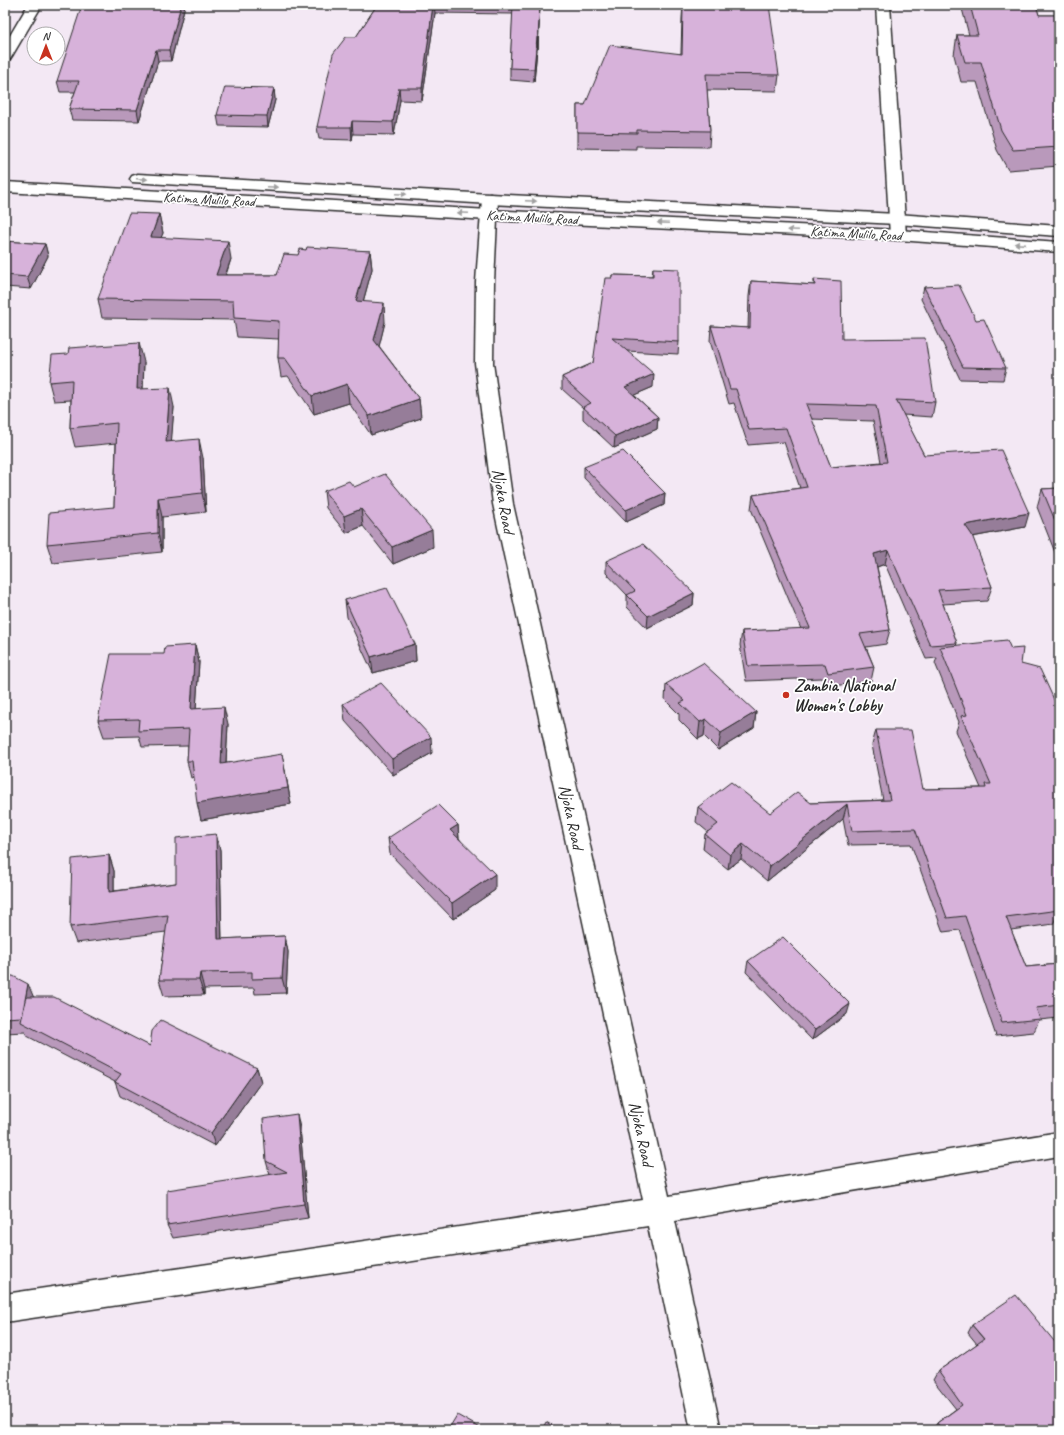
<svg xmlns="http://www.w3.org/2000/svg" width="1064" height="1435" font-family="Caveat,sans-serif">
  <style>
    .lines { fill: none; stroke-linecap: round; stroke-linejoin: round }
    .street-casing { stroke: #2b2b2b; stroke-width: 3 }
    .secondary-casing { stroke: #2b2b2b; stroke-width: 3 }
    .street { fill: #fff; fill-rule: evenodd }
    .secondary { fill: #fff; fill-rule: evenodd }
    .wall { fill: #b999bb; stroke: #2b2b2b; fill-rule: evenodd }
    .shaded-wall { fill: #967d99; stroke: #2b2b2b }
    .building { fill: #d7b2da; stroke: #2b2b2b; fill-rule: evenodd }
    .oneway { fill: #a0a0a0 }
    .poi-dot { fill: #c8321e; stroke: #fff; stroke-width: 1.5 }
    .labels { text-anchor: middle; stroke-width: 3.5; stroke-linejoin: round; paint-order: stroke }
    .far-street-label { font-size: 14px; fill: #2b2b2b; stroke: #fff }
    .street-label { font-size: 17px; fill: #2b2b2b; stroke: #fff }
    .poi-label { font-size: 17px; font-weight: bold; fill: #2b2b2b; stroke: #fff; text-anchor: start }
  </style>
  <rect width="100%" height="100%" fill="#f3e8f4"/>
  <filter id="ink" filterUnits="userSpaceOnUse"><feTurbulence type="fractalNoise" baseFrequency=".025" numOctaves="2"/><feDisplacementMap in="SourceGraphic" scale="8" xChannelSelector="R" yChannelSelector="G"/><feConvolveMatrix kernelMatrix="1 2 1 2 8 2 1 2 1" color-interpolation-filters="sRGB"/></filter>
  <g filter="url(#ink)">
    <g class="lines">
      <g class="street-casing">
        <g id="street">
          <path d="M28 5H42L12 56 10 59 5 60V44Z"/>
          <path d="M876 5H890L906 235 904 239 898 240 892 239 890 235Z"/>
          <path d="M490 194 496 196 498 199 494 282 493 363 513 504 669 1196 1059 1132V1156L675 1221 721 1430H691L648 1226 5 1322V1294L643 1200 493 504 475 363 476 282 482 199 484 196Z"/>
        </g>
      </g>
      <g class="secondary-casing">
        <g id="secondary">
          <path d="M138 174 490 194 897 214 1059 226V236L897 224 490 204 132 182 130 179 132 176Z"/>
          <path d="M5 182 489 210 898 230 1059 242V252L898 240 489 220 5 192Z"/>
        </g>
      </g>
      <use href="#street" class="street"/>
      <use href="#secondary" class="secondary"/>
    </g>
    <g class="wall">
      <path d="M185 5 171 61H158L139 121 72 120 69 109 75 92H60L57 81Z"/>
      <path d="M377 5H540L538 49H537L534 82 510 80V68L513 14 435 13 422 101 400 100 394 135 353 134 352 140 319 139 317 127 356 37Z"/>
      <path d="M683 5 779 75 777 91 707 90 710 131 709 147 636 146V149L577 148V105H585L681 53 682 18Z"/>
      <path d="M961 5H1036L1039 15H1059V166L1008 170 997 150 977 82H961L954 55 957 35H969Z"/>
      <path d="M274 88 275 100 268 127 219 126 217 115Z"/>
      <path d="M159 214 163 233 161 237 231 259 226 275H277L298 255 306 250 370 251 372 269 363 302 385 322 379 346 419 399 421 418 371 435 349 403 314 414 288 376 281 377 278 358 279 339 237 337 234 320 102 318 98 299Z"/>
      <path d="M5 241 45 244 48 256 31 289 5 287Z"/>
      <path d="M653 268 679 342 678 354 627 351 653 387 634 395 658 417 657 429 614 448 583 419V408L562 389V377L593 363 612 278V275L652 276Z"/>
      <path d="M814 279 842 339 935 402 932 417 903 415 924 455 1025 527 972 537 992 587 987 601 943 604 957 643 956 646 1011 649 1021 664 1056 704 1059 703V914H1058L1053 924 1011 930 1026 967 1059 964V1018L1039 1020 1034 1032 996 1036 960 930 943 932 911 844 848 845 843 819 767 881 741 859 728 869 703 849 705 834 708 832 696 822 698 807 770 813 811 803 883 800 872 745 876 730 923 789 981 788 956 731 959 722 935 663 937 658 926 659 885 564 877 567 890 630 886 644 866 647 874 667 871 681 825 687 822 678 746 681 740 645 742 631 801 629 751 509 753 495 800 488 784 442 748 445 734 403 729 404 710 341 711 326 748 328 749 296 751 281 814 285ZM811 419 873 421 881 462 831 467Z"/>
      <path d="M924 287 976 320 1006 368 1003 380 960 379 921 299Z"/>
      <path d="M144 362 143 389 174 407 171 441 203 458 206 512 162 517V552L53 563 47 544 114 507 116 443 75 447 70 428 71 400 54 401 49 382Z"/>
      <path d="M584 467 665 493 664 505 626 522 584 478Z"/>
      <path d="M354 487 433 547 393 564 363 526 346 533 326 508 324 491Z"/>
      <path d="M1059 488V554L1056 555 1037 507 1042 489Z"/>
      <path d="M606 561 694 593 693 605 647 628 627 607V595L606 573Z"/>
      <path d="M345 600 415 644 416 661 373 673 347 617Z"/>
      <path d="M195 645 199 662 196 709 228 724 226 763 285 770 291 804 201 820 194 777 191 778 187 761 188 746 142 747 139 736 104 737 98 720 164 654Z"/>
      <path d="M666 684 756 712 754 728 718 750 704 736 698 739 679 720V714L665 700Z"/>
      <path d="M343 704 432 753 393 775 345 721Z"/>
      <path d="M458 825 459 838 495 890 453 919 390 854 388 838Z"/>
      <path d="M216 834 220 850 222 939 285 936 288 952 286 993 255 994 254 988 204 989V995L164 996 159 980 166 932 76 943 70 927 109 855 114 871V891L176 883Z"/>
      <path d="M748 961 847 1014 812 1040 746 972Z"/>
      <path d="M5 976 34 997 150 1046 257 1068 261 1082 215 1146 120 1096 115 1082 27 1036 25 1032 5 1033Z"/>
      <path d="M300 1128 308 1218 173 1238 167 1225 270 1175 266 1161Z"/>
      <path d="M972 1325 1059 1430H933L937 1423 956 1409 933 1380 938 1371 977 1344 968 1333Z"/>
    </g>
    <g class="shaded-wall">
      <path d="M181 5H185L171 61 169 50Z"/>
      <path d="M433 5H434L435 13 422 101V88Z"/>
      <path d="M540 5 538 49V37Z"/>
      <path d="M537 37V49L534 82V69Z"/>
      <path d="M156 50 158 61 139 121 137 110Z"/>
      <path d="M274 88 275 100 268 127 267 116Z"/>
      <path d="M399 88 400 100 394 135 393 122Z"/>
      <path d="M352 121 353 134 352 140 351 127Z"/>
      <path d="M159 214 163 233 154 255 151 237Z"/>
      <path d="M228 241 231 259 219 293 216 275Z"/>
      <path d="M45 244 48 256 31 289 27 277Z"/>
      <path d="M370 251 372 269 358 320 356 301Z"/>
      <path d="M384 303 385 322 376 359 374 340Z"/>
      <path d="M139 343 144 362 142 408 137 389Z"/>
      <path d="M654 374 653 387 625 399V387Z"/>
      <path d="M347 384 349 403 314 414 312 396Z"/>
      <path d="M170 388 174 407 170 461 166 442Z"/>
      <path d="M419 399 421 418 371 435 369 416Z"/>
      <path d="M658 417 657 429 614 448 615 436Z"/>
      <path d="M199 439 203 458 206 512 202 493Z"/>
      <path d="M665 493 664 505 626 522V510Z"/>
      <path d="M158 498 162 517V552L158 533Z"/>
      <path d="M361 509 363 526 346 533 344 516Z"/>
      <path d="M1029 513 1025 527 961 539 965 525Z"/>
      <path d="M432 530 433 547 393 564 392 547Z"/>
      <path d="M888 550 885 564 871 569 874 554Z"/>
      <path d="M694 593 693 605 647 628 648 616Z"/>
      <path d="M415 644 416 661 373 673 371 657Z"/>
      <path d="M195 645 199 662 195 726 191 709Z"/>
      <path d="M224 707 228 724 225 780 221 764Z"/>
      <path d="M756 712 754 728 718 750 721 733Z"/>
      <path d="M706 719 704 736 698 739 700 722Z"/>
      <path d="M431 737 432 753 393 775 392 759Z"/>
      <path d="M282 754 291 804 201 820 197 803Z"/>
      <path d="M847 804 843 819 767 881 770 866Z"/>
      <path d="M458 825 459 841 450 830Z"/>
      <path d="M216 834 220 850 222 954 218 939Z"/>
      <path d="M743 844 741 859 728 869 730 855Z"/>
      <path d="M109 855 114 871V907L109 892Z"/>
      <path d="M495 874V890L453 919 452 903Z"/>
      <path d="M285 936 288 952 286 993 282 978Z"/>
      <path d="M200 973 204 989V995L199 980Z"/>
      <path d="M28 984 34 998 22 1016Z"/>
      <path d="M850 1004 847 1014 812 1040 815 1030Z"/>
      <path d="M257 1068 261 1082 215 1146 211 1133Z"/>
      <path d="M297 1114 300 1128 308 1218 304 1204Z"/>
    </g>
    <g class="building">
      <path d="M82 5H181L169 50H156L137 110 69 109 79 81H57Z"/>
      <path d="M377 5H433L422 88H399L393 122 352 121 351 127H317L333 54 346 37H356Z"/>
      <path d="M513 5H540L538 37H537L534 69 510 68Z"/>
      <path d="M683 5H769L779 75 706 74 710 131 637 130V133L577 132V105H585L610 45 682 54Z"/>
      <path d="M970 5H1036L1039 15H1059V147L1013 150 1001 130 981 62H965L957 35H978Z"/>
      <path d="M225 87 274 88 267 116 217 115Z"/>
      <path d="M129 213 159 214 151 237 228 241 216 275H277L284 254 298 255 300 249 306 250 307 247 370 251 356 301 384 303 374 340 419 399 369 416 347 384 312 396 285 358H278L279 321 234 318 233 301 98 299Z"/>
      <path d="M5 241 45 244 27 277 5 275Z"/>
      <path d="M653 268 679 269V342L612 338 654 374 625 387 658 417 615 436 583 407 591 403 562 377 593 363 605 278H612V275L653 276Z"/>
      <path d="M814 279 841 281 842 339 925 338 935 402 896 400 924 455 1001 450 1029 513 965 525 972 535 992 587 938 590 957 643 930 645 888 550 874 554 890 630 860 634 874 667 828 673 825 664 748 666 742 631 810 628 753 495 807 487 786 428 749 430 736 389H730L711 326 750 328 751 281 815 285ZM806 404 876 406 887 462 831 467Z"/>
      <path d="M959 285 976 320 984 319 1006 368 963 367 924 287Z"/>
      <path d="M139 343 137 389 170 388 166 442 199 439 202 493 158 498V533L47 544 49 513 114 507 117 423 70 428 72 380 49 382 52 355 68 354 69 348Z"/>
      <path d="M623 451 665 493 626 510 584 467Z"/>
      <path d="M385 474 432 530 392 547 361 509 344 516 324 491 349 481 354 487Z"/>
      <path d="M1059 488V530L1042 489Z"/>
      <path d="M643 544 694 593 648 616 627 595 635 591 606 561Z"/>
      <path d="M387 588 415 644 371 657 345 600Z"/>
      <path d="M1007 640 1011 649 1023 648 1021 664 1040 669 1056 704 1059 703V901H1056L1059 910 1006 917 1026 967 1059 964V1005L1036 1008 1040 1019 1002 1023 965 916 947 918 915 829 852 831 847 804 770 866 743 844 730 855 705 834 718 824 698 807 731 782 770 813 797 792 811 803 890 800 876 730H911L923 789 986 788 985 784H991L961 716 967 715 940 647Z"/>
      <path d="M195 645 191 709 224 707 221 764 282 754 288 788 197 803 192 761H187L189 729 138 731 139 719 98 720 111 654H164L165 647Z"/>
      <path d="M703 663 756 712 721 733 706 719 700 722 680 703 685 701 666 684Z"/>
      <path d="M381 683 431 737 392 759 343 704Z"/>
      <path d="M438 805 458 825 450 830 495 874 452 903 388 838Z"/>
      <path d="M216 834 218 939 285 936 282 978 252 979V972L200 973 199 980H159L168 915 70 927 72 859 109 855V892L176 883V838Z"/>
      <path d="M783 937 850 1004 815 1030 748 961Z"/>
      <path d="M5 976H13L28 984 22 1016 27 997H54L150 1046 152 1031 161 1020 257 1068 211 1133 115 1082 121 1074 21 1022 22 1017 5 1018Z"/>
      <path d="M297 1114 304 1204 167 1225V1190L287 1172 266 1161 263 1119Z"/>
      <path d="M1016 1295 1059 1347V1430H942L937 1423 962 1405 938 1371 984 1339 972 1325Z"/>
      <path d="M457 1415 484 1430H448Z"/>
      <path d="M546 1422 560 1430H542Z"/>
    </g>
    <defs><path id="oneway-solid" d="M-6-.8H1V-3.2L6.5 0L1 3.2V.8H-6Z"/></defs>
    <g class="oneway">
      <use href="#oneway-solid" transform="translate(142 179) rotate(3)"/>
      <use href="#oneway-solid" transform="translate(272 187) rotate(3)"/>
      <use href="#oneway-solid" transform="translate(401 194) rotate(3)"/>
      <use href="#oneway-solid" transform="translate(531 201) rotate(3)"/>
      <use href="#oneway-solid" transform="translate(463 213) rotate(-177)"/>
      <use href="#oneway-solid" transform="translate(663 223) rotate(-177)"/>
      <use href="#oneway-solid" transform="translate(793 230) rotate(-177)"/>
      <use href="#oneway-solid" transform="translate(1020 244) rotate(-176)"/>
    </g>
  </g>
  <circle class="poi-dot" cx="786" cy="695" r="4"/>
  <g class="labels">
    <g class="far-street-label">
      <text transform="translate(209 199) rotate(3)" y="5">Katima Mulilo Road</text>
      <text transform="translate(532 217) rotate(3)" y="5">Katima Mulilo Road</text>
      <text transform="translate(856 233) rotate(3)" y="5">Katima Mulilo Road</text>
    </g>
    <g class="street-label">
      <text transform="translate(504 501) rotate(80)" y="6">Njoka Road</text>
      <text transform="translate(572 817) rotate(78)" y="6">Njoka Road</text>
      <text transform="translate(642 1134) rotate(78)" y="6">Njoka Road</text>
    </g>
    <g class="poi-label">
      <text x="794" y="691">Zambia National<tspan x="794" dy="20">Women's Lobby</tspan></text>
    </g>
  </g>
  <rect width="1064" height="1435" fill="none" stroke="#fff" stroke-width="20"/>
  <rect x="10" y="10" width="1044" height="1415" fill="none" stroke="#2b2b2b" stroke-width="1.5" filter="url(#ink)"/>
  <g transform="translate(46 46)"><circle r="19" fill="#ffffff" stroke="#aaaaaa"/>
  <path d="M0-3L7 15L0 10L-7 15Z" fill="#c8321e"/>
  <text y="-6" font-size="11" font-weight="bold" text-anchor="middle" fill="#2b2b2b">N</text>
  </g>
</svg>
